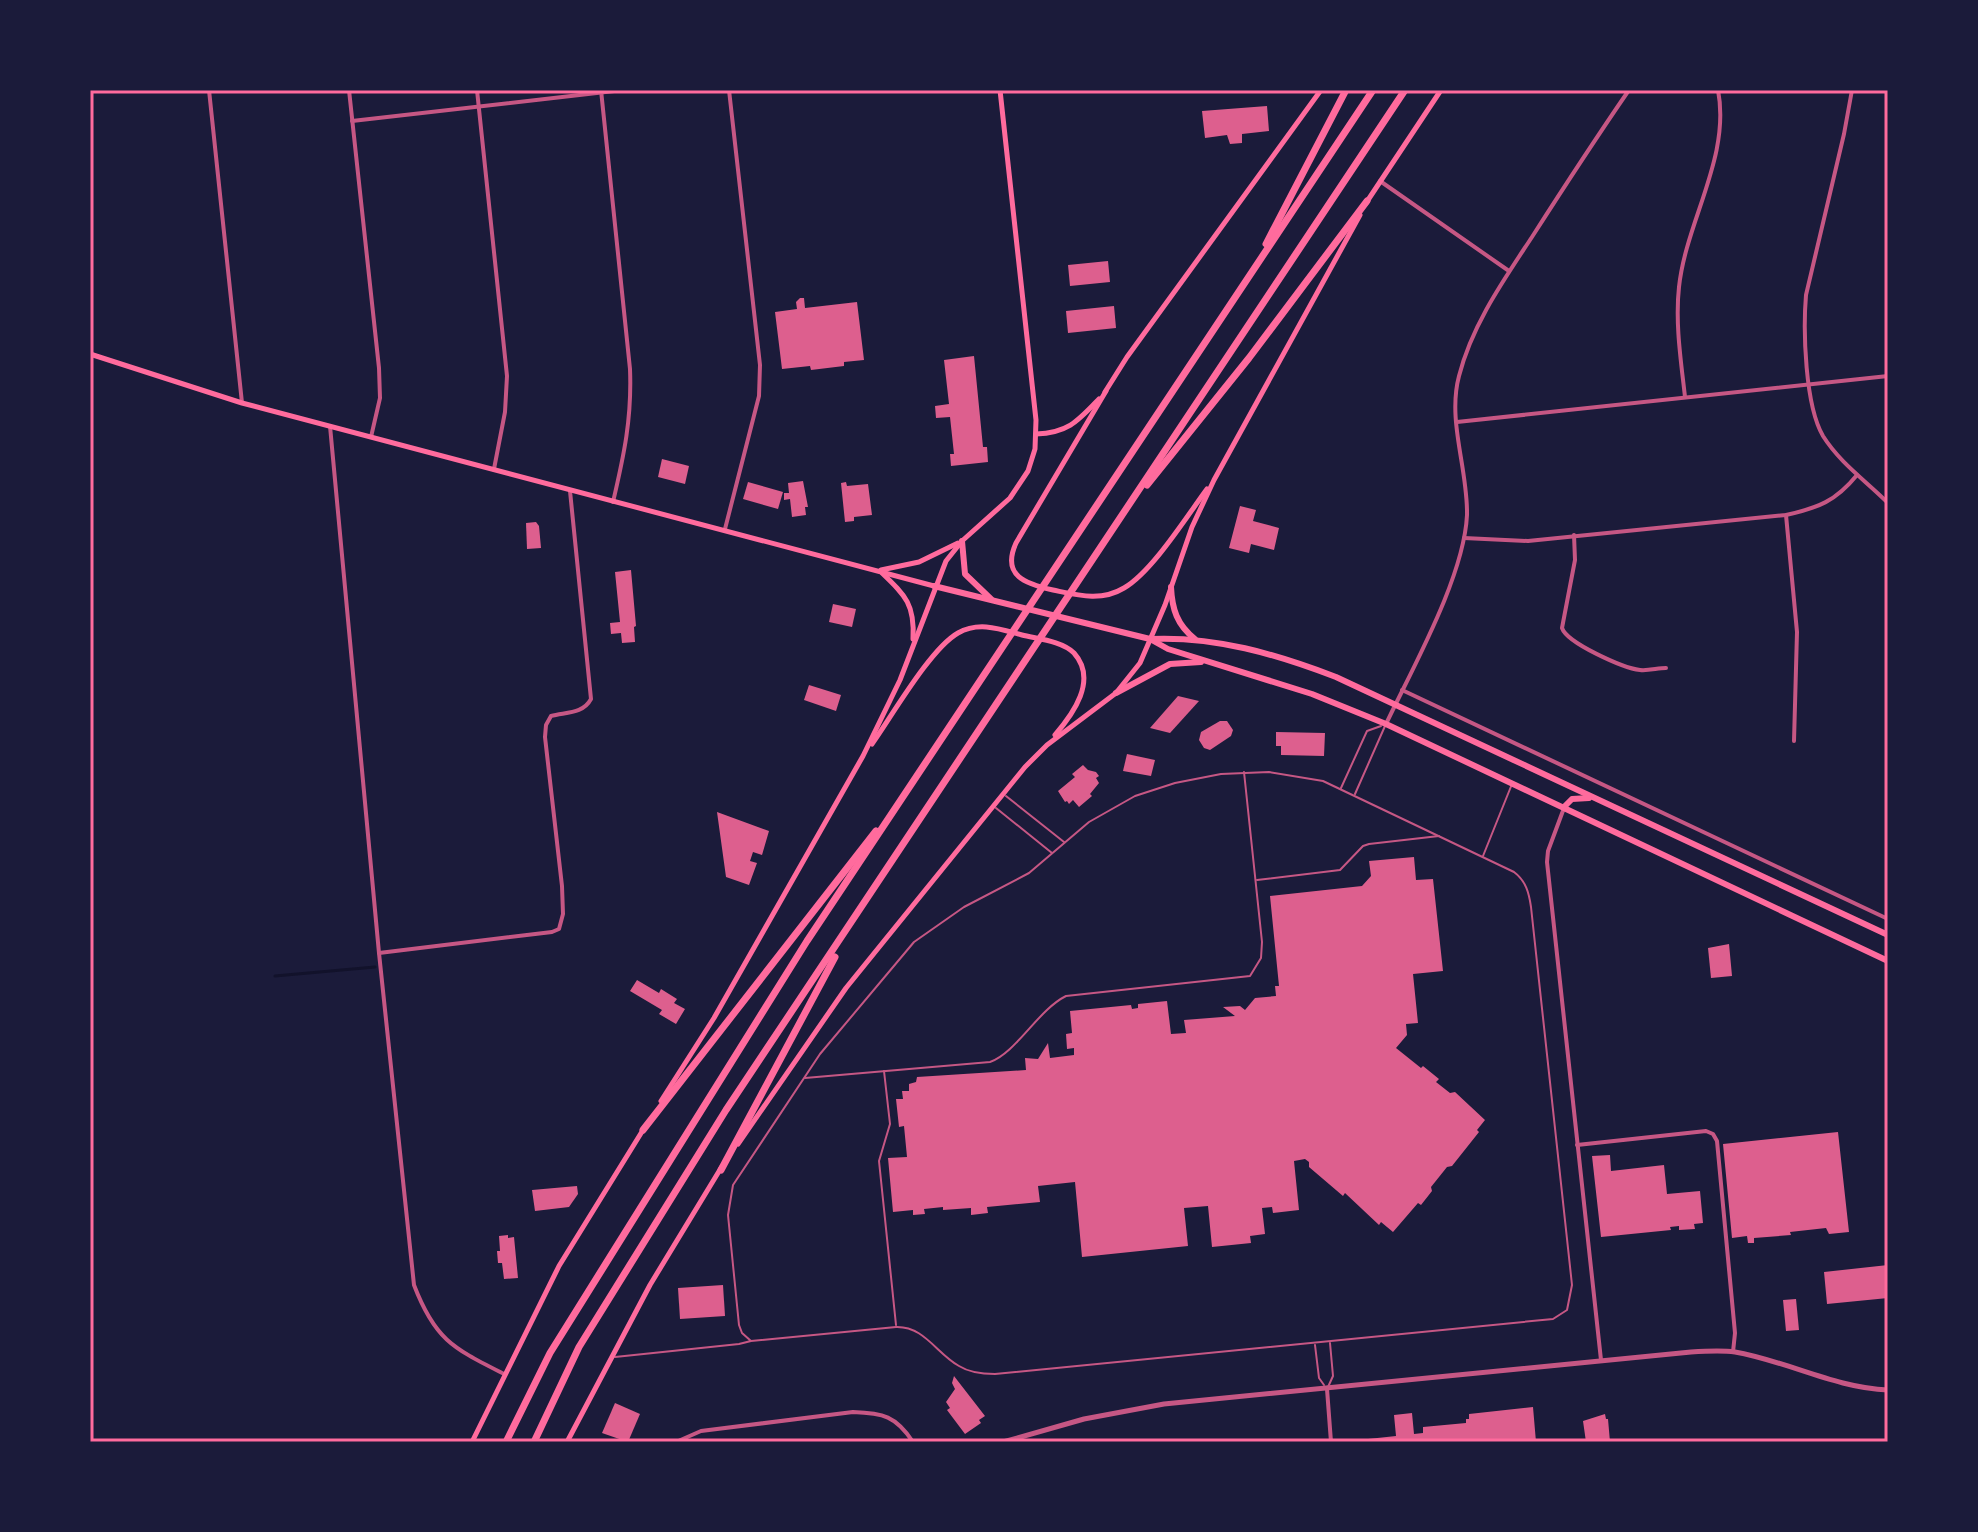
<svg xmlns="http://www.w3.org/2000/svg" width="1978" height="1532" font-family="'Titillium Web',sans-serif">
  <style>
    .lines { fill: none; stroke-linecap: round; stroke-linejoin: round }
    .stream { stroke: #12122b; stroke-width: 3 }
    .building { fill: #dd5f8e }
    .service { stroke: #c65784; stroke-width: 2 }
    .minor { stroke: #c65784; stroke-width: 4 }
    .tertiary { stroke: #c65784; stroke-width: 5 }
    .secondary { stroke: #ff6b9d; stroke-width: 5 }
    .primary { stroke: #ff6b9d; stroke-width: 6 }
    .motorway { stroke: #ff6b9d; stroke-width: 7 }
    .neatline { fill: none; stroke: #ff6b9d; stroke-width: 3 }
  </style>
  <rect width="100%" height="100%" fill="#1b1b3a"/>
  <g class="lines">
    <path class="stream" d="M275 976 375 967"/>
  </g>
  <g class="building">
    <path d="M1267 106 1269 131 1242 134V143L1230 144 1227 135 1205 138 1202 111Z"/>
    <path d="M1108 261 1110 282 1070 286 1068 265Z"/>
    <path d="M800 298H804L805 308 857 302 864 360 844 362V366L811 370 810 366 782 369 775 312 797 309 796 302Z"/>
    <path d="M1114 306 1116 328 1068 333 1066 311Z"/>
    <path d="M974 356 983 447H987L988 462 951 466 950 454H954L950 417 936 418 935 406 949 404 944 360Z"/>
    <path d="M662 459 689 466 685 484 658 477Z"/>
    <path d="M803 481 808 507H805L806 515 792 517 790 499 784 500V493H789L788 483Z"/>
    <path d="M748 482 783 492 778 509 743 499Z"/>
    <path d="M846 482 847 486 868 484 872 515 854 517V521L845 522 841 483Z"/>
    <path d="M1240 506 1256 510 1253 521 1279 528 1274 550 1251 544 1249 553 1229 548Z"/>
    <path d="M536 522 539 526 541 548 527 549 526 523Z"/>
    <path d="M631 570 636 626 634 627 635 642 622 643 621 633 611 634 610 623 620 622 615 572Z"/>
    <path d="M833 604 856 609 852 627 829 622Z"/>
    <path d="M809 685 841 695 836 711 804 700Z"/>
    <path d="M1178 696 1199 701 1170 733 1150 728Z"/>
    <path d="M1220 721H1227L1233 730 1231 736 1210 750 1204 748 1199 740 1201 732Z"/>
    <path d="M1276 732 1325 733 1324 756 1281 755V746H1276Z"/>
    <path d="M1127 754 1155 760 1151 776 1123 771Z"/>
    <path d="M1083 765 1088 770 1096 772 1099 776 1096 778 1099 783 1090 794 1092 796 1079 807 1073 800 1069 804 1067 801 1065 802 1058 791 1075 777 1072 774Z"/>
    <path d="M717 812 769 831 762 855 753 852 750 861 757 863 749 885 726 877Z"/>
    <path d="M1414 857 1416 880 1433 879 1443 971 1413 974 1418 1023 1406 1024 1407 1035 1396 1048 1421 1068 1423 1066 1439 1079 1436 1082 1450 1093 1455 1092 1485 1120 1477 1130 1479 1132 1452 1166 1447 1167 1431 1187 1432 1191 1421 1205 1418 1203 1393 1232 1381 1222 1379 1225 1345 1193 1343 1196 1309 1167V1162L1305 1159 1294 1161 1299 1210 1273 1213 1272 1207 1262 1208 1265 1234 1250 1236 1251 1243 1212 1247 1208 1206 1184 1208 1188 1246 1082 1257 1075 1182 1038 1186 1040 1202 987 1207 988 1213 971 1215V1208L943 1210V1207L924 1209 925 1214 913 1215V1210L893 1212 888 1158 907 1157 904 1126 899 1127 896 1099H903L902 1091H909V1084L916 1082 917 1077 1026 1070 1025 1058 1038 1059 1048 1043 1050 1058 1074 1055V1048L1067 1049 1066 1034 1072 1033 1070 1011 1131 1005 1132 1009 1138 1008V1004L1167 1001 1171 1034 1186 1033 1184 1020 1235 1016 1223 1007 1240 1006 1245 1010 1255 998 1276 996 1275 986H1279L1270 896 1362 886 1371 876 1369 861Z"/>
    <path d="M1729 944 1732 976 1711 978 1708 948Z"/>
    <path d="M637 980 659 993 661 989 677 999 674 1003 685 1009 676 1024 659 1014 662 1010 630 991Z"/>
    <path d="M1838 1132 1849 1232 1829 1234 1826 1228 1790 1232 1791 1235 1754 1238V1243H1748L1747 1236 1732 1238 1723 1144Z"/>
    <path d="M1610 1155 1611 1171 1664 1165 1667 1194 1700 1191 1703 1223 1694 1224 1695 1229 1679 1230V1226L1670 1227 1671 1230 1601 1237 1592 1156Z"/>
    <path d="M577 1186 578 1194 569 1207 535 1211 532 1190Z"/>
    <path d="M508 1235V1238L514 1237 518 1278 504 1279 502 1263H498L497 1251H500L499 1236Z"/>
    <path d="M1888 1265V1298L1827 1304 1824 1272Z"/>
    <path d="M723 1285 725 1316 680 1319 678 1288Z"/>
    <path d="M1796 1299 1799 1330 1786 1331 1783 1300Z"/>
    <path d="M954 1376 985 1416 979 1420 981 1423 965 1434 947 1410 950 1408 946 1402 955 1389 952 1383Z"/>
    <path d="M615 1403 640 1414 628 1442 602 1433Z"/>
    <path d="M1533 1407 1536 1442H1368V1439L1396 1436 1394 1415 1412 1413 1414 1434 1423 1433V1427L1466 1423V1419H1469V1414Z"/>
    <path d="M1605 1414 1606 1419H1608L1610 1442H1586L1583 1421Z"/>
  </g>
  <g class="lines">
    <g class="service">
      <path d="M1341 788 1367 731 1381 726"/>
      <path d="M1355 794 1385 726"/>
      <path d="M1006 796 1064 842"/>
      <path d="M996 808 1052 853"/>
      <path d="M1483 856 1512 784"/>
      <path d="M1257 880 1340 870 1363 846 1369 844 1439 836"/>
      <path d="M884 1071 890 1124 879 1161 896 1325"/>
      <path d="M805 1078 990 1062C1016 1053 1038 1010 1066 996L1250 976 1261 958 1262 942 1244 772"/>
      <path d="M1315 1345 1319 1378 1324 1385"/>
      <path d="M615 1357 739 1344 751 1341 896 1327C924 1326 936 1353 959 1366 970 1373 982 1374 995 1374L1553 1319 1567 1310 1572 1285 1531 907C1529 893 1526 881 1514 872L1323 781 1269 772 1221 774 1175 783 1135 796 1089 822 1029 873 964 907 914 942 820 1054 733 1185 728 1215 739 1325 742 1333 751 1341"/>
      <path d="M1328 1387 1333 1376 1330 1343"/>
    </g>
    <g class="minor">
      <path d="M209 90 242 403"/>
      <path d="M349 90 379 368 380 398 371 437"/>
      <path d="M477 90 507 376 505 412 494 469"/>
      <path d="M601 90 630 369C632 418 624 455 613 502"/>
      <path d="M1852 90 1844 134 1806 295C1803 331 1805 405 1823 436 1840 463 1866 481 1888 503"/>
      <path d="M352 121 623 90"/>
      <path d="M1380 181 1509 271"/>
      <path d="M1685 397C1681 361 1675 323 1679 287 1686 221 1731 157 1718 90"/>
      <path d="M1457 422 1888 376"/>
      <path d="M330 426 379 953 414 1285C435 1340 453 1348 504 1374"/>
      <path d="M1786 515 1797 632 1794 741"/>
      <path d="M725 529 759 396 760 365 729 90"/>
      <path d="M1574 535 1575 560 1562 628C1567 643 1623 668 1640 670 1648 671 1658 668 1666 668"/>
      <path d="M1464 538 1528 541 1786 515C1818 508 1836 501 1857 475"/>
      <path d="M1402 690 1888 919"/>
      <path d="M1386 724C1413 667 1464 577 1467 515 1468 469 1447 421 1459 376 1472 325 1503 281 1532 237 1564 187 1596 138 1629 90"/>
      <path d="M1564 808 1548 851 1547 862 1601 1360"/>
      <path d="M379 953 552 932 559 929 563 914 562 886 545 737 546 725 551 716C566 712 583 714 591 699L570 491"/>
      <path d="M1577 1145 1706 1131 1713 1134 1717 1141 1735 1333 1733 1352"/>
      <path d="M1327 1389 1331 1442"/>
      <path d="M676 1442 701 1431 853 1412C883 1413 896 1416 913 1442"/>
    </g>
    <path class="tertiary" d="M1003 1442 1084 1419 1164 1404 1691 1352C1706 1351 1721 1350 1735 1352 1787 1361 1835 1388 1888 1390"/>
    <g class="secondary">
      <path d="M1366 203 1441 90"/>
      <path d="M90 354 242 403 934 586"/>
      <path d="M1106 391 1016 543C1001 576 1026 584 1053 590 1077 595 1101 602 1124 588 1152 572 1187 516 1207 489"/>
      <path d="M1105 392 1127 357 1321 90"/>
      <path d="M1036 434C1068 433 1078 421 1099 399"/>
      <path d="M881 570 919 562 958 543"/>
      <path d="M882 573C906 596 915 605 913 639"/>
      <path d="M872 744C892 716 930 649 958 633 979 621 1000 629 1022 635 1038 639 1062 641 1074 653 1098 680 1073 714 1055 735"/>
      <path d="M661 1101 714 1018 863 756 900 680 946 561 962 541 1010 498 1028 471 1035 449 1036 420 1000 90"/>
      <path d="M738 1144 846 988 1025 767 1047 745 1116 693 1140 663 1165 605 1192 527 1214 480 1360 215"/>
      <path d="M472 1442 559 1266 643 1130"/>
      <path d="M567 1442 650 1285 721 1168"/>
    </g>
    <g class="primary">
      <path d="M962 541 965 574 991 599"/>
      <path d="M934 586 1150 639 1168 649 1312 694 1386 724 1888 961"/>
      <path d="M1171 587C1172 609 1177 625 1195 639"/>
      <path d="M1150 639C1215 636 1276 654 1336 677L1888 935"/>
      <path d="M1116 693 1170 664 1201 662"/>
      <path d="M1564 807 1572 799 1589 798"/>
    </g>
    <g class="motorway">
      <path d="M1266 244 1346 90"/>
      <path d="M1147 485 1249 358 1367 201"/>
      <path d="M643 1130 876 831"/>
      <path d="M721 1170 835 957"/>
      <path d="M506 1442 550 1353 807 941 1373 90"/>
      <path d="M534 1442 579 1347 726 1110 1405 90"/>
    </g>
  </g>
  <rect width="1978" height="1532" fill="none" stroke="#1b1b3a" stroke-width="184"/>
  <rect x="92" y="92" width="1794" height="1348" class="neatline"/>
</svg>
